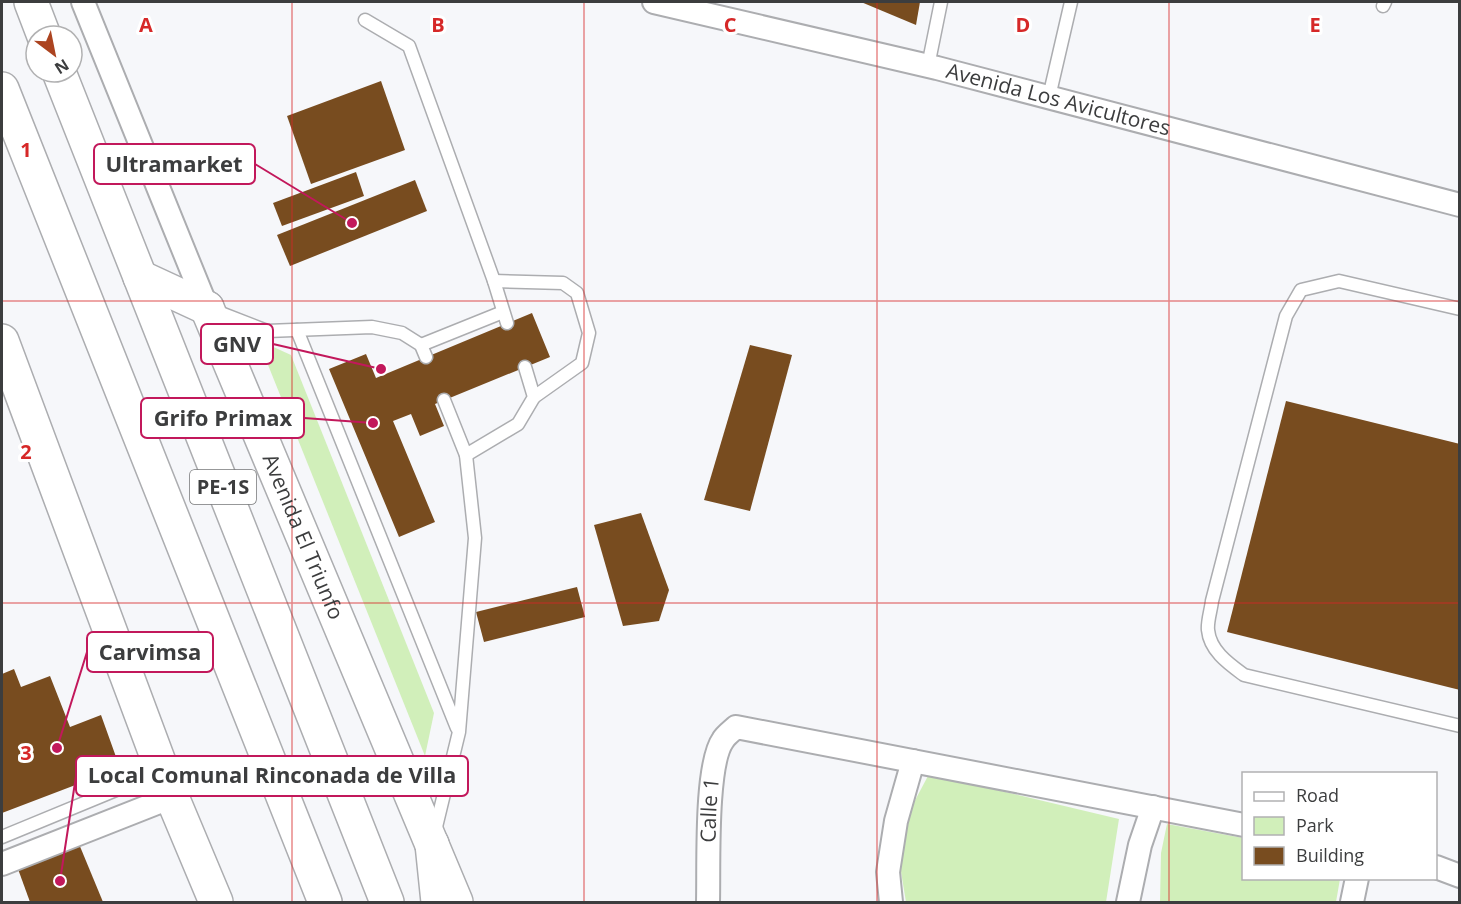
<svg xmlns="http://www.w3.org/2000/svg" width="1461" height="904" font-family="'Open Sans',sans-serif">
  <style>
    .park { fill: #d1efba }
    .building { fill: #784c1f }
    .lines { fill: none; stroke-linecap: round; stroke-linejoin: round }
    .service-casing { stroke: #acadb0; stroke-width: 15 }
    .minor-casing { stroke: #acadb0; stroke-width: 26 }
    .secondary-casing { stroke: #acadb0; stroke-width: 36 }
    .motorway-casing { stroke: #acadb0; stroke-width: 36 }
    .service { stroke: #fff; stroke-width: 12 }
    .minor { stroke: #fff; stroke-width: 22 }
    .secondary { stroke: #fff; stroke-width: 33 }
    .motorway { stroke: #fff; stroke-width: 33 }
    .grid { fill: none; stroke: #d62828; stroke-width: 1.5; stroke-opacity: 0.55 }
    .labels { text-anchor: middle; stroke-width: 6; stroke-linejoin: round; paint-order: stroke }
    .shield { fill: #fff; stroke: #767778; stroke-width: 1.5 }
    .shield-label { font-size: 20px; font-weight: bold; fill: #3c3d3e }
    .street-label { font-size: 21px; fill: #3c3d3e; stroke: #fff }
    .grid-label { font-size: 20px; text-anchor: middle; font-weight: bold; fill: #d62828; stroke: #fff; stroke-width: 6; stroke-linejoin: round; paint-order: stroke }
    .leader { fill: none; stroke: #c2185b; stroke-width: 2 }
    .callout-dot { fill: #c2185b; stroke: #fff; stroke-width: 2 }
    .callout { fill: #fff; stroke: #c2185b; stroke-width: 2 }
    .callout-label { font-size: 22px; text-anchor: middle; font-weight: bold; fill: #3c3d3e }
  </style>
  <rect width="100%" height="100%" fill="#f6f7fa"/>
  <g class="park">
    <path d="M258 340 291 355 434 713 425 756Z"/>
    <path d="M929 774 1119 819 1106 902H906L901 872 903 823Z"/>
    <path d="M1167 824 1243 838 1244 878 1340 879 1336 902H1160L1161 853Z"/>
  </g>
  <g class="building">
    <path d="M861 2H920L916 25Z"/>
    <path d="M381 81 405 150 311 184 287 116Z"/>
    <path d="M356 172 364 196 282 226 273 203Z"/>
    <path d="M415 180 427 211 290 266 277 235Z"/>
    <path d="M532 313 550 357 435 404 444 426 420 436 411 414 393 421 435 522 399 537 329 369 366 354 376 378Z"/>
    <path d="M750 345 792 355 750 511 704 500Z"/>
    <path d="M1286 401 1460 444V690L1227 632Z"/>
    <path d="M641 513 669 590 659 621 623 626 594 525Z"/>
    <path d="M577 587 585 617 484 642 476 612Z"/>
    <path d="M14 669 21 687 50 676 70 727 101 715 120 768 2 813V674Z"/>
    <path d="M79 844 103 902H30L18 869Z"/>
  </g>
  <g class="lines">
    <g class="service-casing">
      <g id="service">
        <path d="M1383 6 1385 2"/>
        <path d="M365 20 409 46 494 281 507 323"/>
        <path d="M928 66 941 2"/>
        <path d="M1049 97 1071 2"/>
        <path d="M494 281 563 283 577 293 589 333 582 363 534 397"/>
        <path d="M1460 309 1339 281 1301 290 1286 316 1212 601C1211 610 1207 622 1208 630 1210 651 1229 664 1244 675L1460 726"/>
        <path d="M213 310 267 331 372 327 402 333 421 345 426 357"/>
        <path d="M297 330 457 728"/>
        <path d="M421 345 503 312"/>
        <path d="M466 455 518 424 534 397 525 367"/>
        <path d="M435 831 459 732 475 538 466 455 444 400"/>
        <path d="M2 837 162 771"/>
      </g>
    </g>
    <g class="minor-casing">
      <g id="minor">
        <path d="M83 2 207 308"/>
        <path id="s1" d="M654 2 937 68 1460 205"/>
        <path d="M2 864 172 797"/>
        <path d="M1436 867 1460 876"/>
        <path id="s2" d="M708 902C709 868 705 765 723 740 726 735 732 731 736 727L1244 825"/>
        <path d="M891 902 888 872 896 821 913 761"/>
        <path d="M1128 902 1140 845 1153 807"/>
        <path d="M1352 902 1357 878"/>
      </g>
    </g>
    <g class="secondary-casing">
      <g id="secondary">
        <path id="s3" d="M207 308 456 902"/>
        <path d="M2 341 172 797 216 902"/>
      </g>
    </g>
    <g class="motorway-casing">
      <g id="motorway">
        <path d="M31 2 44 36"/>
        <path d="M59 72 387 902"/>
        <path d="M2 89 325 902"/>
        <path d="M140 277 207 308"/>
        <path d="M432 844 438 902"/>
      </g>
    </g>
    <use href="#service" class="service"/>
    <use href="#minor" class="minor"/>
    <use href="#secondary" class="secondary"/>
    <use href="#motorway" class="motorway"/>
  </g>
  <path class="grid" d="M292 2V902M584 2V902M877 2V902M1169 2V902M2 301H1460M2 603H1460"/>
  <g class="labels">
    <rect class="shield" x="190" y="470" width="66" height="34" rx="4.5"/>
    <g class="shield-label">
      <text x="223" y="494">PE-1S</text>
    </g>
    <g class="street-label">
      <text dy="7" stroke="none"><textPath href="#s1" startOffset="416">Avenida Los Avicultores</textPath></text>
      <text dy="7" stroke="none"><textPath href="#s3" startOffset="248">Avenida El Triunfo</textPath></text>
      <text dy="7" stroke="none"><textPath href="#s2" startOffset="92">Calle 1</textPath></text>
    </g>
  </g>
  <g class="grid-label">
    <text x="146" y="32">A</text>
    <text x="438" y="32">B</text>
    <text x="730" y="32">C</text>
    <text x="1023" y="32">D</text>
    <text x="1315" y="32">E</text>
    <text x="26" y="157">1</text>
    <text x="26" y="459">2</text>
    <text x="26" y="760">3</text>
  </g>
  <path class="leader" d="M352 223L255 164M381 369L273 344M373 423L304 418M57 748L87 652M60 881L76 776"/>
  <g class="callout-dot">
    <circle cx="352" cy="223" r="6"/>
    <circle cx="381" cy="369" r="6"/>
    <circle cx="373" cy="423" r="6"/>
    <circle cx="57" cy="748" r="6"/>
    <circle cx="60" cy="881" r="6"/>
  </g>
  <g class="callout">
    <rect x="94" y="144" width="161" height="40" rx="6"/>
    <rect x="201" y="324" width="72" height="40" rx="6"/>
    <rect x="141" y="398" width="163" height="40" rx="6"/>
    <rect x="87" y="632" width="126" height="40" rx="6"/>
    <rect x="76" y="756" width="392" height="40" rx="6"/>
  </g>
  <g class="callout-label">
    <text x="174" y="172">Ultramarket</text>
    <text x="237" y="352">GNV</text>
    <text x="223" y="426">Grifo Primax</text>
    <text x="150" y="660">Carvimsa</text>
    <text x="272" y="783">Local Comunal Rinconada de Villa</text>
  </g>
  <rect width="1461" height="904" fill="none" stroke="#3c3d3e" stroke-width="6"/>
  <rect x="1242" y="772" width="195" height="108" fill="#ffffff" stroke="#b1b1b2" stroke-width="1.5"/>
  <rect x="1254" y="792" width="30" height="9" fill="#ffffff" stroke="#b1b1b2" stroke-width="1.5"/>
  <text x="1296" y="802" font-size="18" fill="#3c3d3e">Road</text>
  <rect x="1254" y="817" width="30" height="18" fill="#d1efba" stroke="#b1b1b2" stroke-width="1.5"/>
  <text x="1296" y="832" font-size="18" fill="#3c3d3e">Park</text>
  <rect x="1254" y="847" width="30" height="18" fill="#784c1f" stroke="#b1b1b2" stroke-width="1.5"/>
  <text x="1296" y="862" font-size="18" fill="#3c3d3e">Building</text>
  <g transform="translate(54 54) rotate(148)"><circle r="28" fill="#ffffff" stroke="#b1b1b2" stroke-width="1.5"/>
  <path d="M0-4.5L10 22L0 15L-10 22Z" fill="#ac4420"/>
  <text y="-9" font-size="16" font-weight="bold" text-anchor="middle" fill="#3c3d3e">N</text>
  </g>
</svg>
